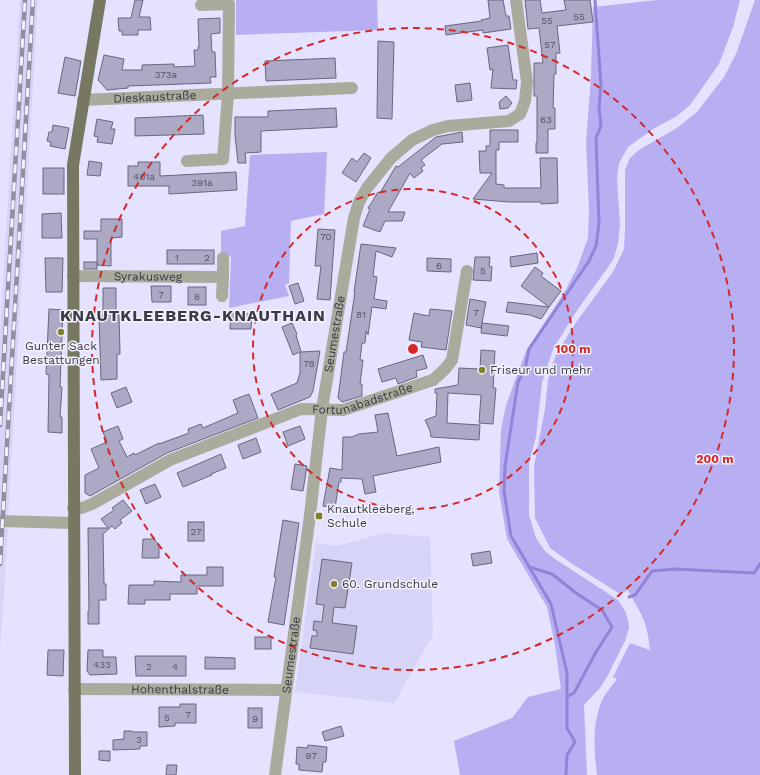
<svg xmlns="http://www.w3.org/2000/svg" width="760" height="775" font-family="'Work Sans',sans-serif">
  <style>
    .built { fill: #d6d4f7 }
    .green { fill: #b7aff2 }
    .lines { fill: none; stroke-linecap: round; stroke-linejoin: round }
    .stream { stroke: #9083d8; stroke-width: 3 }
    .building { fill: #aca9c5; stroke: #69667f }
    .minor { stroke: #aaaa9d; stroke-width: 12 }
    .major { stroke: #787862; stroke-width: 12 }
    .rail-casing { stroke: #908ea2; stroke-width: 4.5 }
    .rail { stroke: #f2f1fd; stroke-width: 3; stroke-dasharray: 9; stroke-linecap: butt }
    .ring { fill: none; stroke: #d62828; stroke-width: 2; stroke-dasharray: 7 5 }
    .poi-dot { fill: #83812a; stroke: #f2f1fd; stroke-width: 1.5 }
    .labels { text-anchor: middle; stroke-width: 3; stroke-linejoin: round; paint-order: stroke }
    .number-label { font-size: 10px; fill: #565564 }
    .street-label { font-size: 12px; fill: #3a3944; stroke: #f2f1fd }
    .poi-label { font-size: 12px; fill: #3a3944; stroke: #f2f1fd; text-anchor: start }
    .district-label { font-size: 16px; font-weight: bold; letter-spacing: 1px; fill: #3a3944; stroke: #f2f1fd }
    .centre { fill: #d62828; stroke: #f2f1fd; stroke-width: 2 }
    .ring-label { font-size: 12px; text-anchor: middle; font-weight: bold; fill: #d62828; stroke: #f2f1fd; stroke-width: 3; stroke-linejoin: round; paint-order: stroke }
  </style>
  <rect width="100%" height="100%" fill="#e4e2ff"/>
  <g class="built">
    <path d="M20 0H38L8 516H0V332Z"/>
    <path d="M0 529H8L0 651Z"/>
    <path d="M384 533 430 537 433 635 394 703 295 692 316 543 337 546Z"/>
  </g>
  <g class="green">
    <path d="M236 0H377L378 30 236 35Z"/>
    <path d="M657 0H740L733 27 719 64 690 105 677 116 653 129 628 147 619 163 617 178 620 225 618 244 613 260 576 312 553 349 542 383 536 437 529 463V515L536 538 545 551 555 559 618 600 625 611 628 620 629 628 625 641 608 675 600 688 584 705 587 775H460L454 741 512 718 528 697 561 689 555 645 547 607 507 539 499 492 501 430 506 405 526 351 564 293 577 268 588 238 589 210 586 143 591 76 593 7Z"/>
    <path d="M755 0H760V775H597C594 751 592 726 601 703 604 695 611 687 617 679L613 677 630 643 650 650C649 640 647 626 642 616 638 607 632 599 628 590L620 594 571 563 550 548 535 518 534 466 545 409 548 380 556 354 577 321 613 272 624 249 625 231V170L630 158 639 150 677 128 697 112 724 77 736 54Z"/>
    <path d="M327 152 324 214 291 221 289 283 285 285 289 296 229 308 231 257 221 255V231L245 226 250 155Z"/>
  </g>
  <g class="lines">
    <g class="stream">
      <path d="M529 567 552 574 576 593 602 610 612 627 596 652 574 693 568 696"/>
      <path d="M629 597 635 595 652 571 675 569 754 573 760 564"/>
      <path d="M566 775 567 755 575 742 567 728V673L551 604 511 536 504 491 505 466 518 382 525 369 529 349 589 261 596 246 599 223 596 138 601 126 599 108 601 85 595 0"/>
    </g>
  </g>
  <g class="building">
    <path d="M135 0H143L139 17H150L151 30H138V35H122V31H119L118 18H131Z"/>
    <path d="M488 0H503L506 16H509L511 29 483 33V30L446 35 445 26 482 21 481 20 490 18Z"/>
    <path d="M525 0H540L542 13 566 10 564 0H590L593 22 557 26 560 53H556V74H554L553 108H555V129H548V153H536V143H537V96H534V63H543L539 28 528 29Z"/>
    <path d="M220 18V33L211 34 212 52H215L216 77H210L211 83 128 86V88L107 90 98 80 104 55 124 59 122 70H142V65L174 64V67L195 66 194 50H198V47H199L198 19Z"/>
    <path d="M378 41 394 42 392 119 377 118Z"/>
    <path d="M508 45 513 80H517L516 89 491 88 493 69 490 70 487 48Z"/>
    <path d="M65 57 81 61 75 96 58 93Z"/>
    <path d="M335 58 336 78 266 81 265 61Z"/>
    <path d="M470 83 472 100 457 102 455 85Z"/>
    <path d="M506 96 512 103 508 108 500 109 499 102Z"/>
    <path d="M336 108 337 127 261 131V152L245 153 246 163H238L235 135V117H268V111Z"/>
    <path d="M203 115 204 134 135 136V118Z"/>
    <path d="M97 119 113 122 111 129H115L112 144 97 142 98 137 94 136Z"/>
    <path d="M53 125 69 128 65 149 50 146 51 142 47 141 49 132H52Z"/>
    <path d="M490 130H518V142H499V150H496V184L504 185V188H541L540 158H557L558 203 541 204V202H509L473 199 492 173H480L479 151H486V146H490Z"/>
    <path d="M462 132 463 142 442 144 421 160 425 165 421 168 423 171 414 178 410 173 388 212H405L402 221H385L380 232 363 226 370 209 368 208 372 202 378 192 380 193 396 166 398 167 436 137Z"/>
    <path d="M364 153 371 158 356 182 342 173 352 158 357 162Z"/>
    <path d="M89 161 102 163 100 176 87 175Z"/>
    <path d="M138 162H160V176L236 172 237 190 169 194V186H128V166H138Z"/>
    <rect x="43" y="168" width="21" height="26"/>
    <path d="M61 213 62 238H42V214Z"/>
    <path d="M101 219H122V237L111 238V266L97 265V239H84V231H101Z"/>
    <path d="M318 229 335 230 330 300 317 299 321 266H315Z"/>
    <path d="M361 244 396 248 392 257 376 251 373 276 377 277 374 299 387 301 386 309 372 307 368 335 366 331 365 343H362L360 360H363L360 384H362V396L342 402 338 398 344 352H346L355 292H354Z"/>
    <rect x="167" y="250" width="47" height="14"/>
    <path d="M537 253 538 263 511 267 510 257Z"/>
    <path d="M475 257H490L489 266 492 267 491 281 473 280Z"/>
    <path d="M45 258H63L62 292H46Z"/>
    <path d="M427 258 451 259V272L427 271Z"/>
    <rect x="84" y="262" width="13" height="7"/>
    <path d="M535 267 543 273 541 276 561 291 549 307 521 286Z"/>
    <path d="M298 283 304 301 295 304 289 286Z"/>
    <path d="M151 286H171V302H152Z"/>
    <rect x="188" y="287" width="18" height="18"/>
    <path d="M103 288H116V314H119L120 354H117V379L101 380 99 317H102L103 314Z"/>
    <path d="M470 299 486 302 481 328 466 325Z"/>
    <path d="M508 302 549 307 541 319 530 315 506 312Z"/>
    <path d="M49 309 63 310 60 387H62L60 417H62V433L48 432 49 375 46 374Z"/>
    <path d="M430 309 452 311 446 350 421 347 422 342 409 340 414 313 429 316Z"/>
    <path d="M231 313 252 314 251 329H230Z"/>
    <path d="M292 323 297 334 296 335 301 352 320 351 313 391 310 397 278 410 271 394 297 383 300 373V352L293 355 282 327Z"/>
    <path d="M482 323 509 326 507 336 481 333Z"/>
    <path d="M481 350 495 351 493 388H496L493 424 479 423 481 395 448 393 447 423 480 425 479 440 431 437 430 431 425 420 436 416 437 393H435V389L458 385 459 368 480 369Z"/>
    <path d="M423 355 427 368 416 371 417 377 398 384 396 378 382 382 378 369Z"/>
    <path d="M126 387 132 402 117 408 111 393Z"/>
    <path d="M249 394 258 418 167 453 90 496 85 493V475L99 468 91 449 107 442 103 432 118 426 123 439 119 441 127 457 134 453 135 455 159 443V444L189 433 188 429 201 424 203 428 238 413 233 400Z"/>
    <path d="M388 413 397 456 439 447 441 462 373 476 376 492 365 494 362 479 341 478V482H339L335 508 323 506 330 468 342 470 343 437H352L359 434 378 432 375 415Z"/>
    <path d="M300 426 305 439 288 446 283 432Z"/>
    <path d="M256 438 261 452 243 459 238 445Z"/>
    <path d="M221 454 226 468 211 474 212 475 183 487 177 473Z"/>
    <path d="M295 464 307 466 303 491 291 489Z"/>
    <path d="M155 484 161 497 146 504 140 490Z"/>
    <path d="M123 500 132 511 120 520 122 523 115 529 112 526 103 534 104 584H106V600H99V624H88V611H89L88 528H108L101 519 114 510 112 508Z"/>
    <path d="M283 520 299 523 284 625 268 622 276 577H274Z"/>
    <rect x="188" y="522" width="16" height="19"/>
    <path d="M143 539H154L159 545V558H142Z"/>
    <path d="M490 551 492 563 473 566 471 554Z"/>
    <path d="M322 559 352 563 345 608 334 607 332 623 357 626 353 654 310 648 312 636H317V631L313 630 314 621 322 622 324 605 316 604Z"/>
    <path d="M207 567H223V586H197V594H170V600H145V604H128L129 585H154V581L181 582V575H207Z"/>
    <rect x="255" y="637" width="16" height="12"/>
    <path d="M48 650H64L63 676 47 675Z"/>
    <path d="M88 650H103V657H116L117 674 90 675 87 671Z"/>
    <path d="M135 656H186V676H136Z"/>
    <path d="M205 657 235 658V669H205Z"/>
    <path d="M180 704H196V723H175V726L159 727V707H180Z"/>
    <rect x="248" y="708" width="14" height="20"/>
    <path d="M341 726 344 736 325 741 322 732Z"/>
    <path d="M124 731H132L133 732H147V746H140V749L113 750V740L124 739Z"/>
    <path d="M308 745 327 747 326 762H323L322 772 299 770V764H296L297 747 307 748Z"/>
    <path d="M99 751H110V761L99 760Z"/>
    <path d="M167 765H177L176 775H166Z"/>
  </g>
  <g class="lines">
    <g class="minor">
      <path id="s1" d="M83 100 352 88"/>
      <path d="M187 161 223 159 228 94 229 4 201 5"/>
      <path id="s2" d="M73 276 223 277 222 296"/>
      <path d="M223 277V258"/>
      <path id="s3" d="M73 508H82L92 504 170 460 301 409 343 410 433 380 445 369 452 360 467 271"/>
      <path d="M0 521 73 523"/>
      <path id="s4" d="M74 689 286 690"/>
      <path id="s5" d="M275 775 310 515 322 409 354 218 359 202 367 188 391 158 412 140 433 130 448 126 509 121 520 114 525 101 527 82 516 0"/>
    </g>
    <path class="major" d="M75 775 73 165 100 0"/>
    <g class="rail-casing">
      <g id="rail">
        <path d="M0 425 25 0"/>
        <path d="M0 564 33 0"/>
      </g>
    </g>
    <use href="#rail" class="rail"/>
  </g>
  <g class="ring">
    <circle cx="413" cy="349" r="160"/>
    <circle cx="413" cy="349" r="321"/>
  </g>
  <g class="poi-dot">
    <circle cx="61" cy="332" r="4"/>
    <circle cx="482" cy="370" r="4"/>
    <rect x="315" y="512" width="8" height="8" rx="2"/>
    <circle cx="334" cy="584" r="4"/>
  </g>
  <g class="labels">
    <g class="number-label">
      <text x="579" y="20">55</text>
      <text x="547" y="24">55</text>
      <text x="550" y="48">57</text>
      <text x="166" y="78">373a</text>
      <text x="546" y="123">63</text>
      <text x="144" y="180">401a</text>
      <text x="202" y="186">391a</text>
      <text x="326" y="240">70</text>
      <text x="177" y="261">1</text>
      <text x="207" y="261">2</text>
      <text x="439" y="269">6</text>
      <text x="483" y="274">5</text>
      <text x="161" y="298">7</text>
      <text x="197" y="300">6</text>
      <text x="476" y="316">7</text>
      <text x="361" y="318">81</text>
      <text x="309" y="367">78</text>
      <text x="196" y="535">27</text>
      <text x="102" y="668">433</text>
      <text x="149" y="670">2</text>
      <text x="175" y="670">4</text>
      <text x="188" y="718">7</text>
      <text x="167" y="721">5</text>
      <text x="255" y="722">9</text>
      <text x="139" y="743">3</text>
      <text x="311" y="759">97</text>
    </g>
    <g class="street-label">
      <text dy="4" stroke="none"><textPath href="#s1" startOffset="72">Dieskaustraße</textPath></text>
      <text dy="4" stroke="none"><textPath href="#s2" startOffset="75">Syrakusweg</textPath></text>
      <text dy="4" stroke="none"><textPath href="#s5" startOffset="445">Seumestraße</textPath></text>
      <text dy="4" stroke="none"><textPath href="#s3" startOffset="313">Fortunabadstraße</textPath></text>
      <text dy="4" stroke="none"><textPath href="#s5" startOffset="121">Seumestraße</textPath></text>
      <text dy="4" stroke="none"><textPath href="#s4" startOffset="106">Hohenthalstraße</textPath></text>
    </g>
    <g class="poi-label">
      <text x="61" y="350" text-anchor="middle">Gunter Sack<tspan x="61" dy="14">Bestattungen</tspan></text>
      <text x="490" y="374">Friseur und mehr</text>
      <text x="327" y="513">Knautkleeberg,<tspan x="327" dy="14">Schule</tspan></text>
      <text x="342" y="588">60. Grundschule</text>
    </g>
    <g class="district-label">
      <text x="193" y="321">KNAUTKLEEBERG-KNAUTHAIN</text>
    </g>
  </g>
  <circle cx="413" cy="349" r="6" class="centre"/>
  <g class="ring-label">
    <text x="573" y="353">100 m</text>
    <text x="715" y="463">200 m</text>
  </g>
</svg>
